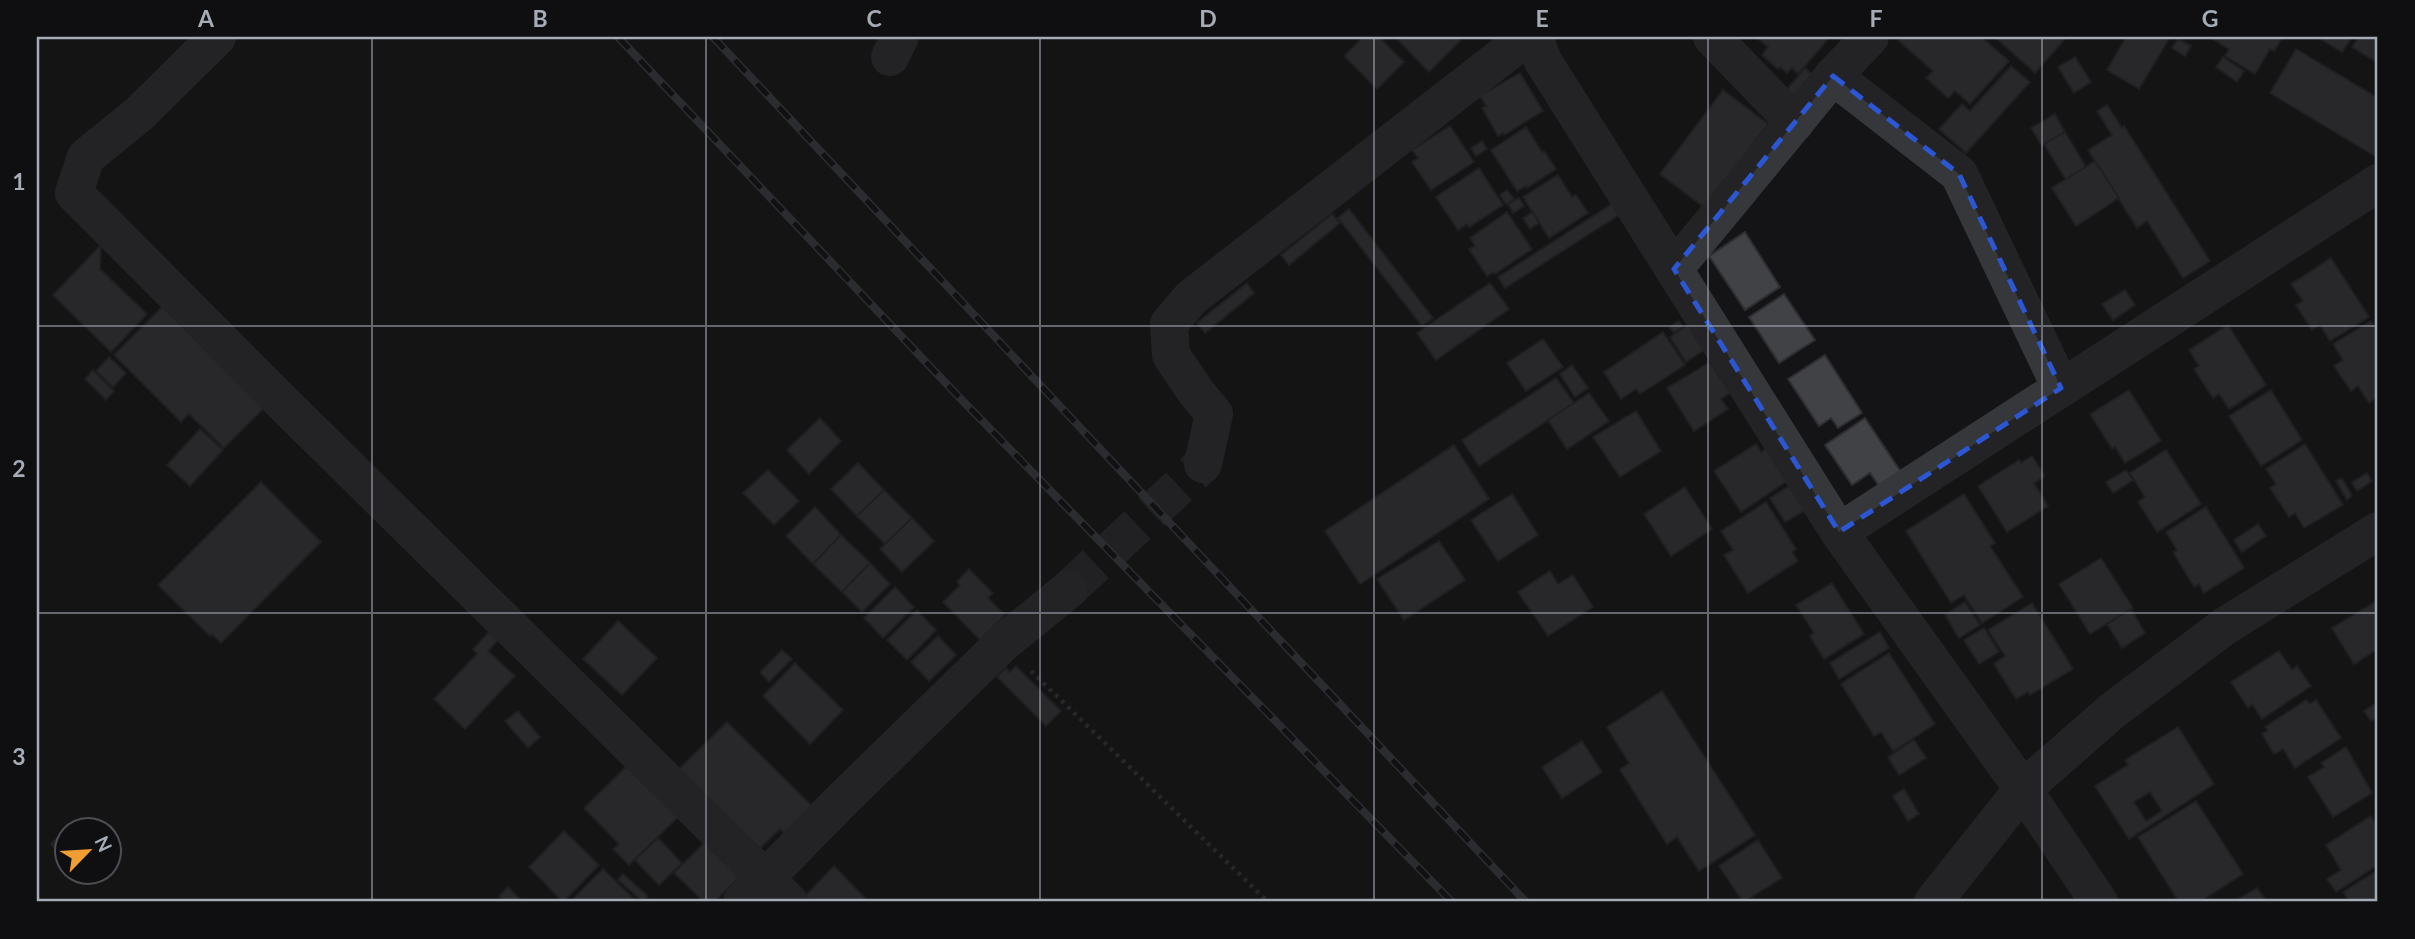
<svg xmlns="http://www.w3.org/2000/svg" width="2415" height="939" font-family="Lato,sans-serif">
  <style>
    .building { fill: #404246; stroke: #2e2e32; stroke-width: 2; fill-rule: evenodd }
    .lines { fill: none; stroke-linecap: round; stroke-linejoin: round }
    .minor-tunnel { stroke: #313236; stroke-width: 38; stroke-dasharray: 38 19; stroke-linecap: butt }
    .path { stroke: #3b3e42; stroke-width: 4.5; stroke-dasharray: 3.5 5; stroke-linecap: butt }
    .minor { stroke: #35373b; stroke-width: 38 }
    .rail-casing { stroke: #484b50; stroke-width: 8 }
    .rail { stroke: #0f0f11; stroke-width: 5; stroke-dasharray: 16; stroke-linecap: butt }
    .marked { fill: none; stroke: #2b57d5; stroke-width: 5; stroke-dasharray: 14 9; stroke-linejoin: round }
    .grid { fill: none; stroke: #a6acb6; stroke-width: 2; stroke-opacity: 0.55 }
    .neatline { fill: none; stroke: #a6acb6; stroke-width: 2.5 }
    .grid-label { font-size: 23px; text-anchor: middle; font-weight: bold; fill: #a6acb6 }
  </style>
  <rect width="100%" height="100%" fill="#141416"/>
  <g class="building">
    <path d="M1363 37H1379L1404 62 1377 89 1344 56Z"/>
    <path d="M1402 37H1456L1460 41 1429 72 1398 40Z"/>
    <path d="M1756 37H1830L1798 74 1792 68 1787 73 1780 67 1778 69 1762 55 1768 47Z"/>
    <path d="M1902 37H1981L2009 61 1970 104 1955 91 1948 98 1926 78 1933 71 1898 40Z"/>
    <path d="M1995 37H2062L2065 39 2035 73Z"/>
    <path d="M2121 37H2170L2139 89 2107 70 2125 39Z"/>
    <path d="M2209 37H2283L2274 51 2270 49 2255 74 2225 56 2229 49Z"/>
    <path d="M2317 37H2352L2342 52Z"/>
    <path d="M2359 37H2378V63L2352 47Z"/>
    <path d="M2178 39 2191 46 2185 56 2172 48Z"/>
    <path d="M2296 49 2378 98V158L2270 93Z"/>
    <path d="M2075 57 2091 82 2074 93 2058 67Z"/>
    <path d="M2223 57 2244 71 2237 82 2216 67Z"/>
    <path d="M2011 66 2030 82 1966 153 1939 129 1962 104 1970 111Z"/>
    <path d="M1805 68 1816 78 1794 105 1782 95Z"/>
    <path d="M1520 73 1543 111 1504 135 1503 133 1498 136 1482 108 1486 106 1480 96Z"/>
    <path d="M1723 90 1768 124 1705 208 1660 174Z"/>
    <path d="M2107 105 2122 128 2124 126 2210 261 2183 278 2147 221 2137 228 2088 150 2112 135 2097 111Z"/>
    <path d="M2055 114 2065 132 2042 146 2031 128Z"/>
    <path d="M1450 126 1474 162 1431 190 1412 162 1418 158 1412 150Z"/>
    <path d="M1526 127 1542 152 1544 151 1556 169 1527 188 1526 186 1517 191 1491 150Z"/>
    <path d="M2065 132 2086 167 2066 180 2044 144Z"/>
    <path d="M1482 141 1487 149 1476 156 1471 148Z"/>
    <path d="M2095 161 2119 198 2076 226 2052 188Z"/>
    <path d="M1479 168 1503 205 1469 227 1467 224 1458 230 1436 197Z"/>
    <path d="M1558 175 1572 197 1576 195 1588 213 1549 238 1523 197Z"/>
    <path d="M1507 190 1514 199 1506 204 1500 195Z"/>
    <path d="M1519 198 1524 206 1513 213 1508 204Z"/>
    <path d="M1612 204 1619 215 1505 288 1498 277Z"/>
    <path d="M1349 209 1433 318 1422 326 1338 218Z"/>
    <path d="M1507 212 1532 249 1495 274 1493 272 1487 276 1469 249 1475 246 1470 238Z"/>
    <path d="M1533 212 1539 223 1530 229 1523 218Z"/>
    <path d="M1332 214 1340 223 1289 265 1281 255Z"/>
    <path d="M1745 232 1780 287 1745 310 1709 256Z"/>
    <path d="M101 245 100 269 147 314 111 352 53 295Z"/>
    <path d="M2331 258 2369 317 2330 341 2320 325 2312 330 2296 305 2303 301 2291 284Z"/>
    <path d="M1247 283 1254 293 1205 333 1197 323Z"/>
    <path d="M1490 283 1509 309 1436 360 1417 333Z"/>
    <path d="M2125 290 2135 305 2113 320 2102 304Z"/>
    <path d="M1784 294 1815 340 1779 363 1749 317Z"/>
    <path d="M167 302 269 403 224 448 189 414 181 422 114 355Z"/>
    <path d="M1679 321 1683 327 1674 333 1669 327Z"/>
    <path d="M2371 321 2378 331V397L2369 403 2358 386 2351 391 2334 366 2343 360 2333 344Z"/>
    <path d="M1691 323 1707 348 1686 362 1670 337Z"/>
    <path d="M2228 325 2266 385 2229 409 2219 394 2213 398 2194 369 2199 366 2189 350Z"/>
    <path d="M1663 332 1685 365 1640 394 1636 389 1621 399 1604 372Z"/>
    <path d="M1543 339 1563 367 1526 391 1507 363Z"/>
    <path d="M1825 355 1862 413 1838 428 1831 418 1819 426 1788 379Z"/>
    <path d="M109 357 126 373 113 387 96 371Z"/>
    <path d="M1710 362 1730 393 1721 399 1728 409 1694 431 1667 388Z"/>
    <path d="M1572 365 1588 388 1575 397 1560 374Z"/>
    <path d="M93 370 114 391 106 400 85 379Z"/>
    <path d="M1556 378 1574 403 1479 466 1462 440Z"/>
    <path d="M2129 390 2161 441 2125 463 2115 447 2112 449 2090 414Z"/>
    <path d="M2271 390 2302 440 2261 466 2229 416Z"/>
    <path d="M1589 393 1609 421 1567 449 1548 420Z"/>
    <path d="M1636 411 1661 451 1620 477 1593 437Z"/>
    <path d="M820 418 841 441 809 474 787 450Z"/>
    <path d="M1865 418 1901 472 1879 486 1870 473 1852 485 1825 445Z"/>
    <path d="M200 429 223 450 190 486 167 465Z"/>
    <path d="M1756 444 1761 452 1769 446 1790 479 1741 512 1714 471Z"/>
    <path d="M2305 444 2343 505 2304 528 2295 513 2289 517 2270 488 2276 484 2266 469Z"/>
    <path d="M1454 445 1489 499 1360 584 1325 531Z"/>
    <path d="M2166 450 2201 504 2157 532 2138 502 2145 497 2130 473Z"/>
    <path d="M2032 456 2045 476 2034 483 2048 506 2007 532 1978 486 2019 460 2021 463Z"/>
    <path d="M858 463 884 490 857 516 831 489Z"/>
    <path d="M768 470 799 501 774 525 743 493Z"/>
    <path d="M2126 470 2133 480 2113 493 2106 482Z"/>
    <path d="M2367 473 2372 481 2357 491 2352 482Z"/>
    <path d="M2342 478 2352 496 2347 500 2336 481Z"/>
    <path d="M261 482 321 542 221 643 212 634 210 636 158 585Z"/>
    <path d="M1794 483 1809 508 1785 522 1770 498Z"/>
    <path d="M1685 487 1712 529 1671 556 1644 514Z"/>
    <path d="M884 490 912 518 885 544 857 516Z"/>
    <path d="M1512 494 1538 535 1498 561 1471 520Z"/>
    <path d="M1964 494 1995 543 1990 546 2023 597 1982 623 1964 595 1951 603 1906 531Z"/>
    <path d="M1766 502 1796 549 1792 552 1798 561 1748 593 1724 555 1733 550 1721 531Z"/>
    <path d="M815 507 841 535 813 564 786 536Z"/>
    <path d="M2206 507 2244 568 2204 593 2199 584 2194 587 2173 552 2177 550 2166 532Z"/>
    <path d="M912 518 934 541 902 572 880 549Z"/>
    <path d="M2258 524 2266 536 2242 552 2234 540Z"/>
    <path d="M841 535 870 563 842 592 813 564Z"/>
    <path d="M1439 541 1465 580 1404 620 1377 579Z"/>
    <path d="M2101 558 2133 608 2090 634 2059 584Z"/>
    <path d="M870 563 890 584 862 612 842 592Z"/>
    <path d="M969 569 993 593 988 598 1005 615 980 640 943 602 960 585 957 582Z"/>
    <path d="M1550 571 1558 584 1573 575 1593 607 1548 636 1518 592Z"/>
    <path d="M1832 583 1864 634 1824 659 1810 636 1814 633 1796 605Z"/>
    <path d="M895 587 914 607 883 638 864 618Z"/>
    <path d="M2378 600V649L2354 664 2332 628Z"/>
    <path d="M1965 602 1980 625 1959 638 1945 615Z"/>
    <path d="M2032 603 2073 669 2030 695 2028 692 2016 699 1994 664 2005 656 1988 630Z"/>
    <path d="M2131 609 2145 633 2122 648 2107 624Z"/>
    <path d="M917 610 936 630 907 660 887 640Z"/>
    <path d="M618 621 657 658 622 695 583 659Z"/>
    <path d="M1984 628 1999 652 1979 664 1964 640Z"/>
    <path d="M489 632 498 640 488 651 515 676 465 729 434 699 477 654 473 649Z"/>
    <path d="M1880 632 1889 648 1839 679 1830 663Z"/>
    <path d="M938 636 956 655 929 681 911 662Z"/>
    <path d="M782 650 792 659 769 682 760 672Z"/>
    <path d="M2279 651 2292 670 2297 666 2311 686 2262 719 2252 704 2248 708 2231 682Z"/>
    <path d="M1889 653 1935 724 1893 751 1881 732 1874 736 1841 684Z"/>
    <path d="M795 663 843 710 810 744 763 696Z"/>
    <path d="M1016 666 1061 711 1046 726 997 677 1006 668 1010 672Z"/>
    <path d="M1662 691 1755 835 1699 871 1677 837 1667 844 1620 770 1629 763 1607 727Z"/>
    <path d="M2306 700 2310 704 2316 700 2341 738 2295 768 2283 749 2274 754 2262 734 2268 730 2265 727Z"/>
    <path d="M2378 702V717L2371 721 2364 711Z"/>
    <path d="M518 711 540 737 528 748 505 721Z"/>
    <path d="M727 722 816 810 789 838 780 829 758 850 678 770Z"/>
    <path d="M2178 727 2214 784 2129 839 2095 786 2128 765 2125 760ZM2150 792 2162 811 2146 821 2134 802Z"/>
    <path d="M1914 740 1926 758 1899 775 1888 757Z"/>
    <path d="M1582 741 1602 772 1562 798 1542 767Z"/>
    <path d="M2346 747 2372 793 2333 817 2308 777 2324 767 2321 763Z"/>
    <path d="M629 764 679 816 629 865 613 849 619 844 584 808Z"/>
    <path d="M1904 789 1919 814 1908 821 1893 796Z"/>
    <path d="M2196 801 2243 874 2199 902H2179L2138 837Z"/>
    <path d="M2371 816 2378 828V865L2336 892 2327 879 2341 870 2326 845Z"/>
    <path d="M69 827 73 830H66V859L51 844Z"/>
    <path d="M564 831 599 865 563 902 529 867Z"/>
    <path d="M658 838 682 863 659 885 635 860Z"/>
    <path d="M1758 840 1782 878 1743 902 1719 866Z"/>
    <path d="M706 841 741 876 714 902H704L674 873Z"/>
    <path d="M834 866 869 902H807L809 900 805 896Z"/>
    <path d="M603 869 637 902H570Z"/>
    <path d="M2378 870V902H2350L2343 892Z"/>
    <path d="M623 874 648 896 642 901 618 880Z"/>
    <path d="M508 887 523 902H505L499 896Z"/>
    <path d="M2257 888 2267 902H2234Z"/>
  </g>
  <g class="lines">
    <path class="minor-tunnel" d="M1068 590 1203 464"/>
    <path class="path" d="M1031 671 1268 902"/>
    <g class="minor">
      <path d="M217 37 139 114 86 157 74 193 280 400 789 902"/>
      <path d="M1534 37 1543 61 1839 532 2023 789 2099 902"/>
      <path d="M1712 37 1795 123"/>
      <path d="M890 57 900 37"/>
      <path d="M1833 76 1959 174 2061 388"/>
      <path d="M1674 269 1833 76 1870 37"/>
      <path d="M1203 464 1214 414 1196 392 1171 355 1169 324 1191 298 1527 37"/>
      <path d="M1839 532 2378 183"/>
      <path d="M742 902 841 801 1003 643 1068 590"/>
      <path d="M1933 902 2023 789 2112 711 2225 626 2378 531"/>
    </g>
    <g class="rail-casing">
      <g id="rail">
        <path d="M618 37 958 396 1452 902"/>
        <path d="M713 37 1526 902"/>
      </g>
    </g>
    <use href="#rail" class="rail"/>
  </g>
  <path d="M0 0H2415V939H0ZM1833 76 1959 174 2061 388 1839 532 1674 269Z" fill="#141416" fill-opacity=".55" fill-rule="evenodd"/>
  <path class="marked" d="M1833 76 1959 174 2061 388 1839 532 1674 269Z"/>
  <path class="grid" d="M372 37V902M706 37V902M1040 37V902M1374 37V902M1708 37V902M2042 37V902M37 326H2378M37 613H2378"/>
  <rect width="2415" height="939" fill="none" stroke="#0f0f11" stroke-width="77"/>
  <g transform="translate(88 851) rotate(65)"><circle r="33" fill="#0f0f11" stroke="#4b4e53" stroke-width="2"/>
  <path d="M0-5L12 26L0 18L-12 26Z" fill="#ef9e33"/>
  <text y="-10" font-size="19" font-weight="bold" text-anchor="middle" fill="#a6acb6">N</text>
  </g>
  <rect x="38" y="38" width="2338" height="862" class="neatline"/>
  <g class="grid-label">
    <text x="206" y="27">A</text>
    <text x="540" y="27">B</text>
    <text x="874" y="27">C</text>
    <text x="1208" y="27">D</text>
    <text x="1542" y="27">E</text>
    <text x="1876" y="27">F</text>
    <text x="2210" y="27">G</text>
    <text x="19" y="190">1</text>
    <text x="19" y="477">2</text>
    <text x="19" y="765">3</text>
  </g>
</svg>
